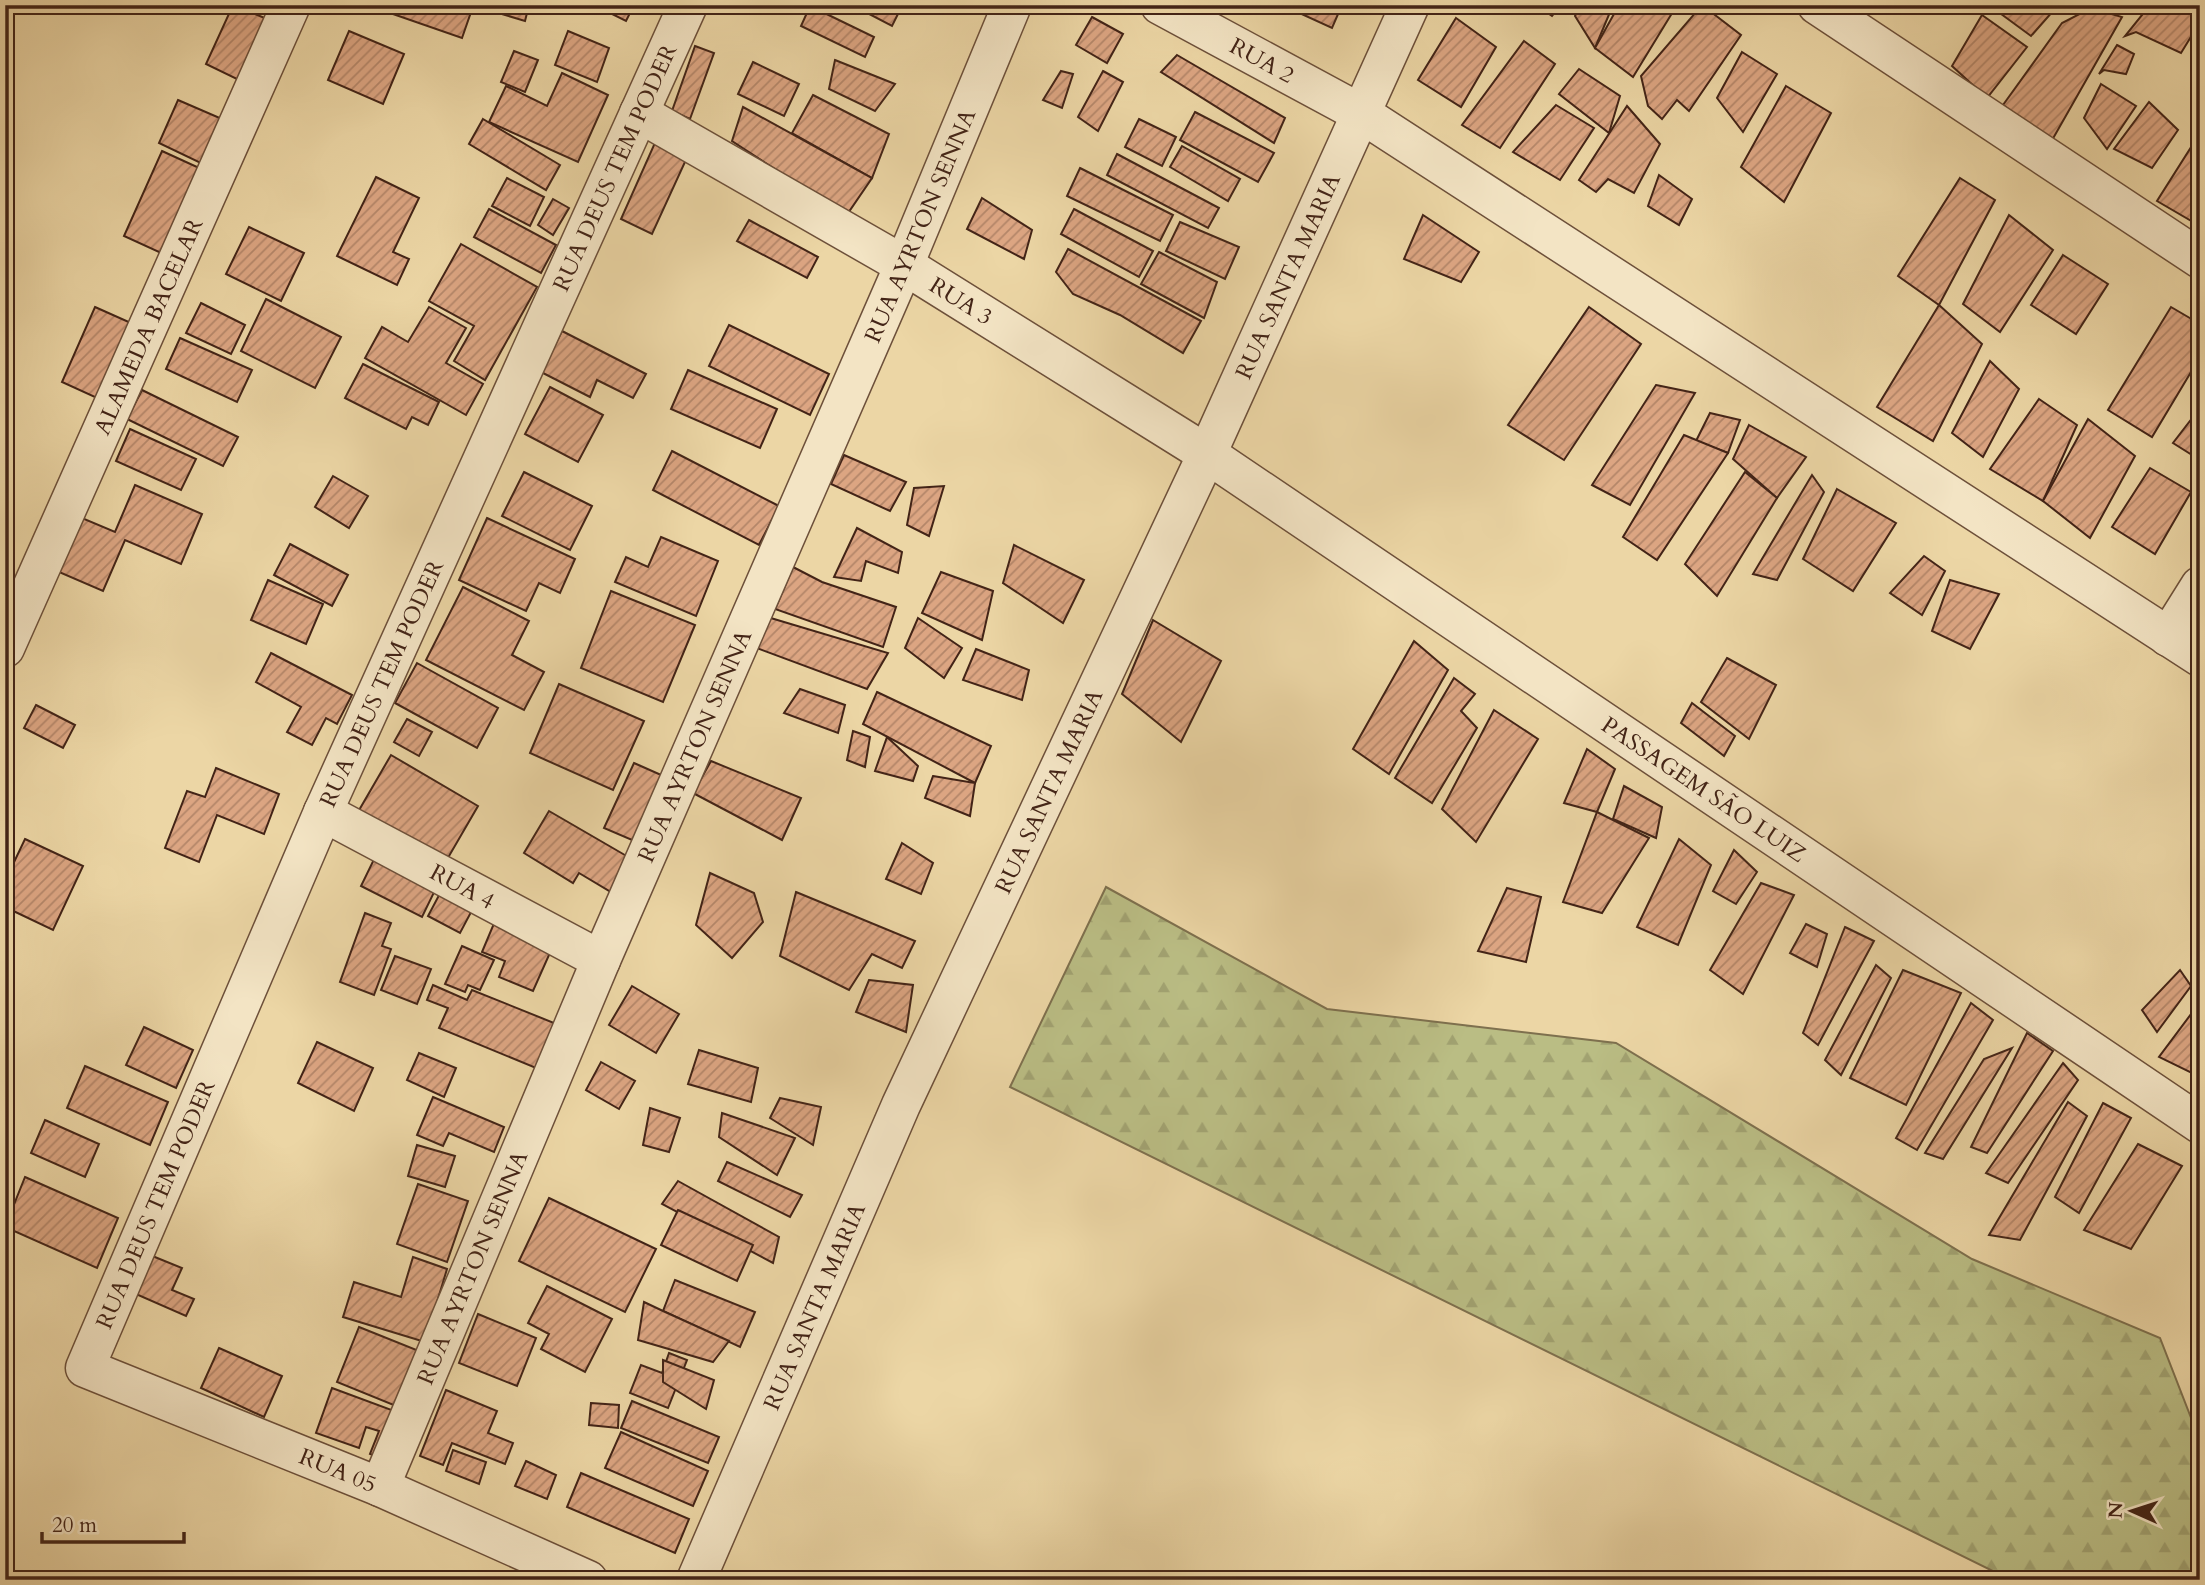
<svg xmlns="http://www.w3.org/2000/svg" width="2205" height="1585" font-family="Cardo,serif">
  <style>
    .forest { fill: url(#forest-firs); stroke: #7e704e; stroke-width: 2 }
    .building { fill: url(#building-hatch); stroke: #432417; stroke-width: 2 }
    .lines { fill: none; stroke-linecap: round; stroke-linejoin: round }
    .street-casing { stroke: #6d503a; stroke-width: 41 }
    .street { stroke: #f3e4c4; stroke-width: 38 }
    .labels { text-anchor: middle; stroke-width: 7; stroke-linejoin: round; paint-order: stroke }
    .street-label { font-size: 23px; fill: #432417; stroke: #f3e4c4 }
  </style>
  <defs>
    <pattern id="forest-firs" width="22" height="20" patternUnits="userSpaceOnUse" patternTransform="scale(1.75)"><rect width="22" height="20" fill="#babd84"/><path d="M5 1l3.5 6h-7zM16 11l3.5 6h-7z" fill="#a1a271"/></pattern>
    <pattern id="building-hatch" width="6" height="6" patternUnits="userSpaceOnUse" patternTransform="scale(1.75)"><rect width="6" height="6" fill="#dca582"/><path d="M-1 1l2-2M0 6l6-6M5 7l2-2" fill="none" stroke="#b48669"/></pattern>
  </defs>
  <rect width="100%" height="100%" fill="#ecd6a5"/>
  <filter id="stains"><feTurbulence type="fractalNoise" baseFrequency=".00286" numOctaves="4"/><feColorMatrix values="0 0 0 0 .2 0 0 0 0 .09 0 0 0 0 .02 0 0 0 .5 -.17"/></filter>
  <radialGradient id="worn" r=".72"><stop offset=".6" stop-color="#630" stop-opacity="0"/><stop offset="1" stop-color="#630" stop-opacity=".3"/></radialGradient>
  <path class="forest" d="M1106 887 1327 1009 1616 1043 1972 1259 2160 1338 2200 1441V1580H2011L1010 1087Z"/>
  <g class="building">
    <path d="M233 5 272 21 243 82 206 64Z"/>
    <path d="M367 5H451L471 12 462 38Z"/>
    <path d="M486 5H529L525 21 485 9Z"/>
    <path d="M594 5H634L626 21Z"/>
    <path d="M852 5H901L902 6 892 26Z"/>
    <path d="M1282 5H1342L1332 28Z"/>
    <path d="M1545 5H1561L1552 16 1542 9Z"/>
    <path d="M1581 5H1613L1595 48 1575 16Z"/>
    <path d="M1619 5H1677L1633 77 1595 48Z"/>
    <path d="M1702 5 1741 35 1689 111 1677 100 1662 119 1648 106 1641 76Z"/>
    <path d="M1995 5H2046L2054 10 2031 36 1993 8Z"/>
    <path d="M2150 5H2200V22L2181 53 2136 32 2125 36Z"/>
    <path d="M810 6 874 37 865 57 801 26Z"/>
    <path d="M2091 8 2122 17 2051 142 2003 105 2062 23Z"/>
    <path d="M1982 15 2027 47 1987 98 1952 66Z"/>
    <path d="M1092 17 1123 34 1107 63 1076 45Z"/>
    <path d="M1456 18 1496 47 1461 107 1418 80Z"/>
    <path d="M349 31 404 54 383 104 328 80Z"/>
    <path d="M568 31 609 48 597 82 555 65Z"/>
    <path d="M1524 41 1555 64 1500 148 1462 125Z"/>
    <path d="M2117 45 2134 54 2126 74 2104 70 2099 74Z"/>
    <path d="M695 46 714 53 690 119 672 111Z"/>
    <path d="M514 51 538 60 525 92 501 82Z"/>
    <path d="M1742 52 1777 74 1743 132 1717 98Z"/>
    <path d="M1177 55 1285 118 1274 143 1161 72Z"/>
    <path d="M835 60 895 84 875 111 829 89Z"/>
    <path d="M753 62 799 84 784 116 738 94Z"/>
    <path d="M1579 69 1620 96 1609 133 1559 94Z"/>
    <path d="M1061 71 1073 74 1062 108 1043 100Z"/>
    <path d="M1103 71 1123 82 1098 131 1078 117Z"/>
    <path d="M562 73 608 95 578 162 489 122 506 86 547 106Z"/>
    <path d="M2101 84 2136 106 2107 149 2084 118Z"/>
    <path d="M1786 86 1831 113 1784 202 1741 167Z"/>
    <path d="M813 95 889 134 872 178 792 133Z"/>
    <path d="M178 100 229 122 209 167 159 143Z"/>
    <path d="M2149 102 2178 130 2152 168 2114 149Z"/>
    <path d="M1556 105 1594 128 1560 180 1513 152Z"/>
    <path d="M1627 106 1660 144 1634 193 1608 179 1596 192 1579 180Z"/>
    <path d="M743 107 872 178 846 216 732 141Z"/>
    <path d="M1195 112 1274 153 1258 182 1180 140Z"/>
    <path d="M483 119 560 165 546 190 469 144Z"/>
    <path d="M1139 119 1176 137 1162 166 1125 147Z"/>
    <path d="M2200 133V226L2157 201Z"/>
    <path d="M658 136 690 151 652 234 621 219Z"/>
    <path d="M1182 146 1240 179 1228 201 1170 167Z"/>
    <path d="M162 151 208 172 170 257 124 236Z"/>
    <path d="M1117 154 1219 208 1208 228 1107 175Z"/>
    <path d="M1080 168 1173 215 1160 241 1067 196Z"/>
    <path d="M1659 175 1692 199 1679 225 1648 206Z"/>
    <path d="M376 177 419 198 393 252 409 259 397 285 337 256Z"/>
    <path d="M507 178 544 197 530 226 492 206Z"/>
    <path d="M1960 178 1995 200 1939 305 1898 276Z"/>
    <path d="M982 198 1032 230 1024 259 967 229Z"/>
    <path d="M553 199 569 208 553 235 538 225Z"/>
    <path d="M489 209 556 245 541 273 474 237Z"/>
    <path d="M1074 209 1153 251 1139 277 1061 234Z"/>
    <path d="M1423 215 1479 252 1461 282 1404 259Z"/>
    <path d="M2009 215 2053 250 2000 332 1963 304Z"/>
    <path d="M749 220 818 257 807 278 737 241Z"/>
    <path d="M1180 222 1239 247 1225 279 1166 251Z"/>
    <path d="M249 227 304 253 281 301 226 274Z"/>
    <path d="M461 244 537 287 485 380 454 361 474 326 429 301Z"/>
    <path d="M1068 249 1201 321 1183 353 1120 315 1073 294 1056 272Z"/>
    <path d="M1159 252 1217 282 1204 318 1141 284Z"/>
    <path d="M2063 255 2108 284 2076 334 2031 305Z"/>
    <path d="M266 299 341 337 315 388 241 351Z"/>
    <path d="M201 303 245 325 231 354 186 333Z"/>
    <path d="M1939 305 1982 344 1933 441 1877 407Z"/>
    <path d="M95 307 131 323 97 398 62 382Z"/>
    <path d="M429 307 466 328 446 363 483 384 466 415 365 358 382 327 408 342Z"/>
    <path d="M1589 307 1641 344 1564 460 1508 425Z"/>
    <path d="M2171 307 2200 324V357L2152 437 2108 410Z"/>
    <path d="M729 325 829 374 810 415 709 366Z"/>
    <path d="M562 331 646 374 633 398 597 380 590 397 541 372Z"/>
    <path d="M180 338 252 370 237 402 166 369Z"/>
    <path d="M1990 361 2019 389 1983 457 1952 433Z"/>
    <path d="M363 364 439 402 428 425 412 417 406 429 345 398Z"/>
    <path d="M688 370 777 409 760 448 671 409Z"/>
    <path d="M1656 385 1695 393 1630 505 1592 485Z"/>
    <path d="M550 387 603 415 578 462 525 434Z"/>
    <path d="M142 390 238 437 223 466 127 419Z"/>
    <path d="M2039 399 2077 425 2043 501 1990 469Z"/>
    <path d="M2200 408V460L2173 443Z"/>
    <path d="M1710 413 1740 420 1728 453 1696 441Z"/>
    <path d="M2088 419 2135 456 2090 538 2043 501Z"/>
    <path d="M1749 425 1806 457 1777 498 1733 459Z"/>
    <path d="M130 429 196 459 181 490 116 461Z"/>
    <path d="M1684 435 1728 453 1657 560 1623 537Z"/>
    <path d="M672 451 779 506 759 545 653 490Z"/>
    <path d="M844 455 906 482 890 511 831 484Z"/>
    <path d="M2150 468 2191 492 2155 554 2112 527Z"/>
    <path d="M524 472 592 506 570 550 502 516Z"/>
    <path d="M1745 472 1777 498 1717 596 1685 564Z"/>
    <path d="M1812 475 1824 492 1777 580 1753 574Z"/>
    <path d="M333 476 368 496 349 528 315 507Z"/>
    <path d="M135 485 202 514 181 564 125 540 103 591 59 572 82 518 115 532Z"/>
    <path d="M944 486 929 536 907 525 914 488Z"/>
    <path d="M1837 489 1896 523 1853 591 1803 559Z"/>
    <path d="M487 518 575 559 560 593 539 583 526 611 459 580Z"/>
    <path d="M857 528 902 552 898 573 866 561 861 581 834 577Z"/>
    <path d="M661 537 718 561 696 616 615 582 626 557 648 567Z"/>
    <path d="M290 544 348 575 332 606 274 575Z"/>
    <path d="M1014 545 1084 580 1063 623 1003 583Z"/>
    <path d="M1924 556 1945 571 1922 615 1890 593Z"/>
    <path d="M793 567 822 582 896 607 883 647 775 609Z"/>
    <path d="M941 572 993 591 982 640 922 613Z"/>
    <path d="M268 580 323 604 306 644 251 620Z"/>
    <path d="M1950 580 1999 594 1970 649 1932 631Z"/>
    <path d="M463 587 529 621 512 655 544 672 524 710 426 660Z"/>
    <path d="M611 591 695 625 663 702 581 668Z"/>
    <path d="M764 616 888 653 867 689 754 647Z"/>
    <path d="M918 618 962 648 944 678 905 648Z"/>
    <path d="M1153 620 1221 661 1181 742 1122 694Z"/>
    <path d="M1414 641 1448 670 1389 774 1353 749Z"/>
    <path d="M976 649 1029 670 1022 700 963 680Z"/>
    <path d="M271 653 352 695 337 724 326 718 312 745 287 732 301 707 256 682Z"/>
    <path d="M1727 658 1776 685 1749 739 1701 702Z"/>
    <path d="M417 663 498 708 477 748 395 703Z"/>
    <path d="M1454 678 1475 694 1461 711 1477 728 1432 803 1395 778Z"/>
    <path d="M559 684 644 721 613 790 530 753Z"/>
    <path d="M800 689 845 705 838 733 784 713Z"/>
    <path d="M877 692 991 746 975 783 863 724Z"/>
    <path d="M1692 703 1735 736 1724 756 1681 723Z"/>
    <path d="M36 705 75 725 63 748 24 728Z"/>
    <path d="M1494 710 1538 739 1476 842 1442 809Z"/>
    <path d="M407 719 432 732 419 756 394 742Z"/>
    <path d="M853 731 870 737 865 767 847 760Z"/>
    <path d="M887 737 918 766 913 781 875 771Z"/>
    <path d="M1587 749 1615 769 1597 812 1564 803Z"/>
    <path d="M391 755 478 806 445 863 358 812Z"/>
    <path d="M711 761 801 798 782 840 693 793Z"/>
    <path d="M634 763 668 778 639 843 604 828Z"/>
    <path d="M216 768 279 794 264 834 217 815 199 862 165 848 187 791 205 797Z"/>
    <path d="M933 776 975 783 970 816 925 798Z"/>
    <path d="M1624 786 1662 807 1656 838 1613 819Z"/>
    <path d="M549 811 630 858 611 892 579 873 573 883 524 853Z"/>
    <path d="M1597 812 1649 838 1602 913 1563 902Z"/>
    <path d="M25 839 83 866 53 930 5 907V881Z"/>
    <path d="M1679 839 1711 865 1678 945 1637 927Z"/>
    <path d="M902 843 933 863 921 894 886 879Z"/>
    <path d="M2200 845V863L2193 856Z"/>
    <path d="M379 849 440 880 422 917 361 886Z"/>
    <path d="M1734 850 1757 872 1736 904 1713 891Z"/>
    <path d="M710 873 754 893 763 922 732 958 696 925Z"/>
    <path d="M446 882 478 899 460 933 428 916Z"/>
    <path d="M1761 883 1794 895 1743 994 1710 970Z"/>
    <path d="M1507 888 1541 897 1526 962 1478 951Z"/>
    <path d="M796 892 915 941 902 968 872 954 849 990 780 956Z"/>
    <path d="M365 913 391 923 382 946 391 949 374 995 340 982Z"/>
    <path d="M495 921 553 946 533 991 499 977 505 961 482 952Z"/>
    <path d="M1806 924 1827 934 1817 967 1790 953Z"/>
    <path d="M1845 927 1874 941 1818 1045 1803 1033Z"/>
    <path d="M462 946 494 960 480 990 468 985 465 992 445 984Z"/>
    <path d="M395 956 431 969 417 1004 381 990Z"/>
    <path d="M1876 965 1891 978 1841 1075 1825 1060Z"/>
    <path d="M1903 970 1961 993 1906 1105 1850 1078Z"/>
    <path d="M2180 970 2191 986 2157 1032 2142 1010Z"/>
    <path d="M869 980 913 985 906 1032 856 1012Z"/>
    <path d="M433 985 467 1000 472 990 554 1023 536 1068 439 1028 448 1008 427 1000Z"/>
    <path d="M632 986 679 1014 656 1053 609 1025Z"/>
    <path d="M2200 1002V1077L2159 1057Z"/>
    <path d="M1971 1003 1993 1020 1917 1150 1896 1138Z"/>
    <path d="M144 1027 193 1050 176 1088 126 1065Z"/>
    <path d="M2027 1033 2053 1051 1987 1153 1971 1147Z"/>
    <path d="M317 1042 373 1068 354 1111 298 1083Z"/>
    <path d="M2012 1048 1943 1159 1925 1153 1984 1059Z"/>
    <path d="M699 1050 758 1068 751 1102 688 1084Z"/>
    <path d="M419 1053 456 1068 444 1097 407 1080Z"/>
    <path d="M601 1062 635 1081 619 1109 586 1090Z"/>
    <path d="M2063 1063 2078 1080 2008 1183 1986 1173Z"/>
    <path d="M85 1066 168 1102 150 1145 67 1108Z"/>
    <path d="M433 1097 504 1127 494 1152 449 1133 443 1146 417 1135Z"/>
    <path d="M780 1098 821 1107 813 1145 770 1118Z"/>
    <path d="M2068 1102 2087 1116 2020 1240 1989 1235Z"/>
    <path d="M2103 1103 2131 1118 2079 1213 2055 1197Z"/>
    <path d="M650 1108 680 1118 669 1152 643 1145Z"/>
    <path d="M722 1113 795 1138 777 1175 719 1137Z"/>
    <path d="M45 1120 99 1144 85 1177 31 1153Z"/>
    <path d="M2138 1144 2182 1166 2131 1249 2084 1230Z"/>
    <path d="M417 1145 455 1156 445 1187 408 1176Z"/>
    <path d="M727 1162 802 1195 790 1217 718 1181Z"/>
    <path d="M25 1177 118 1218 97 1268 5 1227Z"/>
    <path d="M678 1181 779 1237 773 1263 662 1204Z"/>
    <path d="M418 1184 468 1201 447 1262 397 1244Z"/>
    <path d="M549 1198 656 1249 625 1312 519 1261Z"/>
    <path d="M678 1210 753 1245 737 1281 661 1245Z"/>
    <path d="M145 1253 182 1268 172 1290 194 1299 186 1316 129 1291Z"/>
    <path d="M413 1257 447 1269 425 1342 343 1317 354 1282 401 1297Z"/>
    <path d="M675 1280 755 1312 740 1347 663 1311Z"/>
    <path d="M547 1286 612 1319 585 1372 541 1349 549 1334 528 1323Z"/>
    <path d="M644 1302 663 1311 729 1341 713 1362 638 1340Z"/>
    <path d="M478 1314 536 1338 517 1386 459 1363Z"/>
    <path d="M359 1327 419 1351 396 1406 337 1382Z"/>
    <path d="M219 1348 282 1376 264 1417 201 1388Z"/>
    <path d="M669 1353 687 1360 668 1408 630 1393 641 1365 662 1373Z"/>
    <path d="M663 1360 714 1380 706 1409 663 1382Z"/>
    <path d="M332 1388 397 1412 381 1458 370 1454 379 1431 366 1427 359 1448 316 1433Z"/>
    <path d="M446 1390 497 1411 488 1433 513 1443 505 1464 452 1443 443 1465 420 1456Z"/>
    <path d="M632 1401 719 1437 708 1463 621 1428Z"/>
    <path d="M591 1403 619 1405 618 1428 589 1425Z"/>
    <path d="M621 1432 708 1471 693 1506 605 1468Z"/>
    <path d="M453 1450 486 1462 479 1484 446 1471Z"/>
    <path d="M526 1461 556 1475 547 1499 515 1486Z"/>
    <path d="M581 1473 689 1519 675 1553 567 1507Z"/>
  </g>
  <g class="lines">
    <g class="street-casing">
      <g id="street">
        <path id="s1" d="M1160 5 1362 114 2200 657"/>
        <path d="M1817 5 2200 259"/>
        <path id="s2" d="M639 113 904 265 1207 454 2200 1124"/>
        <path d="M2168 637 2200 586"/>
        <path id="s3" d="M5 648 291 5"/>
        <path id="s4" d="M323 812 601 960"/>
        <path id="s5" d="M380 1487 601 960 904 265 1012 5"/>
        <path id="s6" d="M588 1580 380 1487 85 1368 323 812 688 5"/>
        <path id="s7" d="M696 1580 901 1105 1207 454 1410 5"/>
      </g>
    </g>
    <use href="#street" class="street"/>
  </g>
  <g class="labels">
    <g class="street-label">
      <text dy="8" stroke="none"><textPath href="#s1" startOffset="116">RUA 2</textPath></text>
      <text dy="8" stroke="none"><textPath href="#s6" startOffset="1858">RUA DEUS TEM PODER</textPath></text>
      <text dy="8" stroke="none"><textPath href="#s5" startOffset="1372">RUA AYRTON SENNA</textPath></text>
      <text dy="8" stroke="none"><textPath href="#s7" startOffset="1432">RUA SANTA MARIA</textPath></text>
      <text dy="8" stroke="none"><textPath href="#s2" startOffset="373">RUA 3</textPath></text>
      <text dy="8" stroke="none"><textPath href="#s3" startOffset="352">ALAMEDA BACELAR</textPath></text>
      <text dy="8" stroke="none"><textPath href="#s6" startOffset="1292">RUA DEUS TEM PODER</textPath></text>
      <text dy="8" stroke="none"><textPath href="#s5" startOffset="805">RUA AYRTON SENNA</textPath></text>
      <text dy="8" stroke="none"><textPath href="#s2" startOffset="1262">PASSAGEM SÃO LUIZ</textPath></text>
      <text dy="8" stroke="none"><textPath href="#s7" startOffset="864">RUA SANTA MARIA</textPath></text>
      <text dy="8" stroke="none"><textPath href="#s4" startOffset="158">RUA 4</textPath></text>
      <text dy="8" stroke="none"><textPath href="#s6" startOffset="724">RUA DEUS TEM PODER</textPath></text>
      <text dy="8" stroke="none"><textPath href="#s5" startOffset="238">RUA AYRTON SENNA</textPath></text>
      <text dy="8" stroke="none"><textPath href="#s7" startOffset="298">RUA SANTA MARIA</textPath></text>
      <text transform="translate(338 1470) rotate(22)" y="8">RUA 05</text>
    </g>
  </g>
  <rect width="2205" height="1585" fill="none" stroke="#ecd6a5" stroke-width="28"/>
  <rect x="7" y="7" width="2191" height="1571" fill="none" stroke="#432417" stroke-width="3.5"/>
  <rect x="14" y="14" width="2177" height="1557" fill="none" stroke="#432417" stroke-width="2"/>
  <g transform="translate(2132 1511) rotate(273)" stroke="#f3e4c4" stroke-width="5" paint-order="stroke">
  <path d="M0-5L12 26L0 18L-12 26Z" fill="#432417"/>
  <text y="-10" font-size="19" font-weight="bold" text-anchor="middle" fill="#432417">N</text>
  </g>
  <path d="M42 1532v10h142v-10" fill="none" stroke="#432417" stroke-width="3.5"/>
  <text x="52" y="1532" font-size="21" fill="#432417" stroke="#f3e4c4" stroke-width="5" paint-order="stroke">20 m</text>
  <rect width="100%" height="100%" filter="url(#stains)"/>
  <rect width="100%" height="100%" fill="url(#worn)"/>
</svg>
